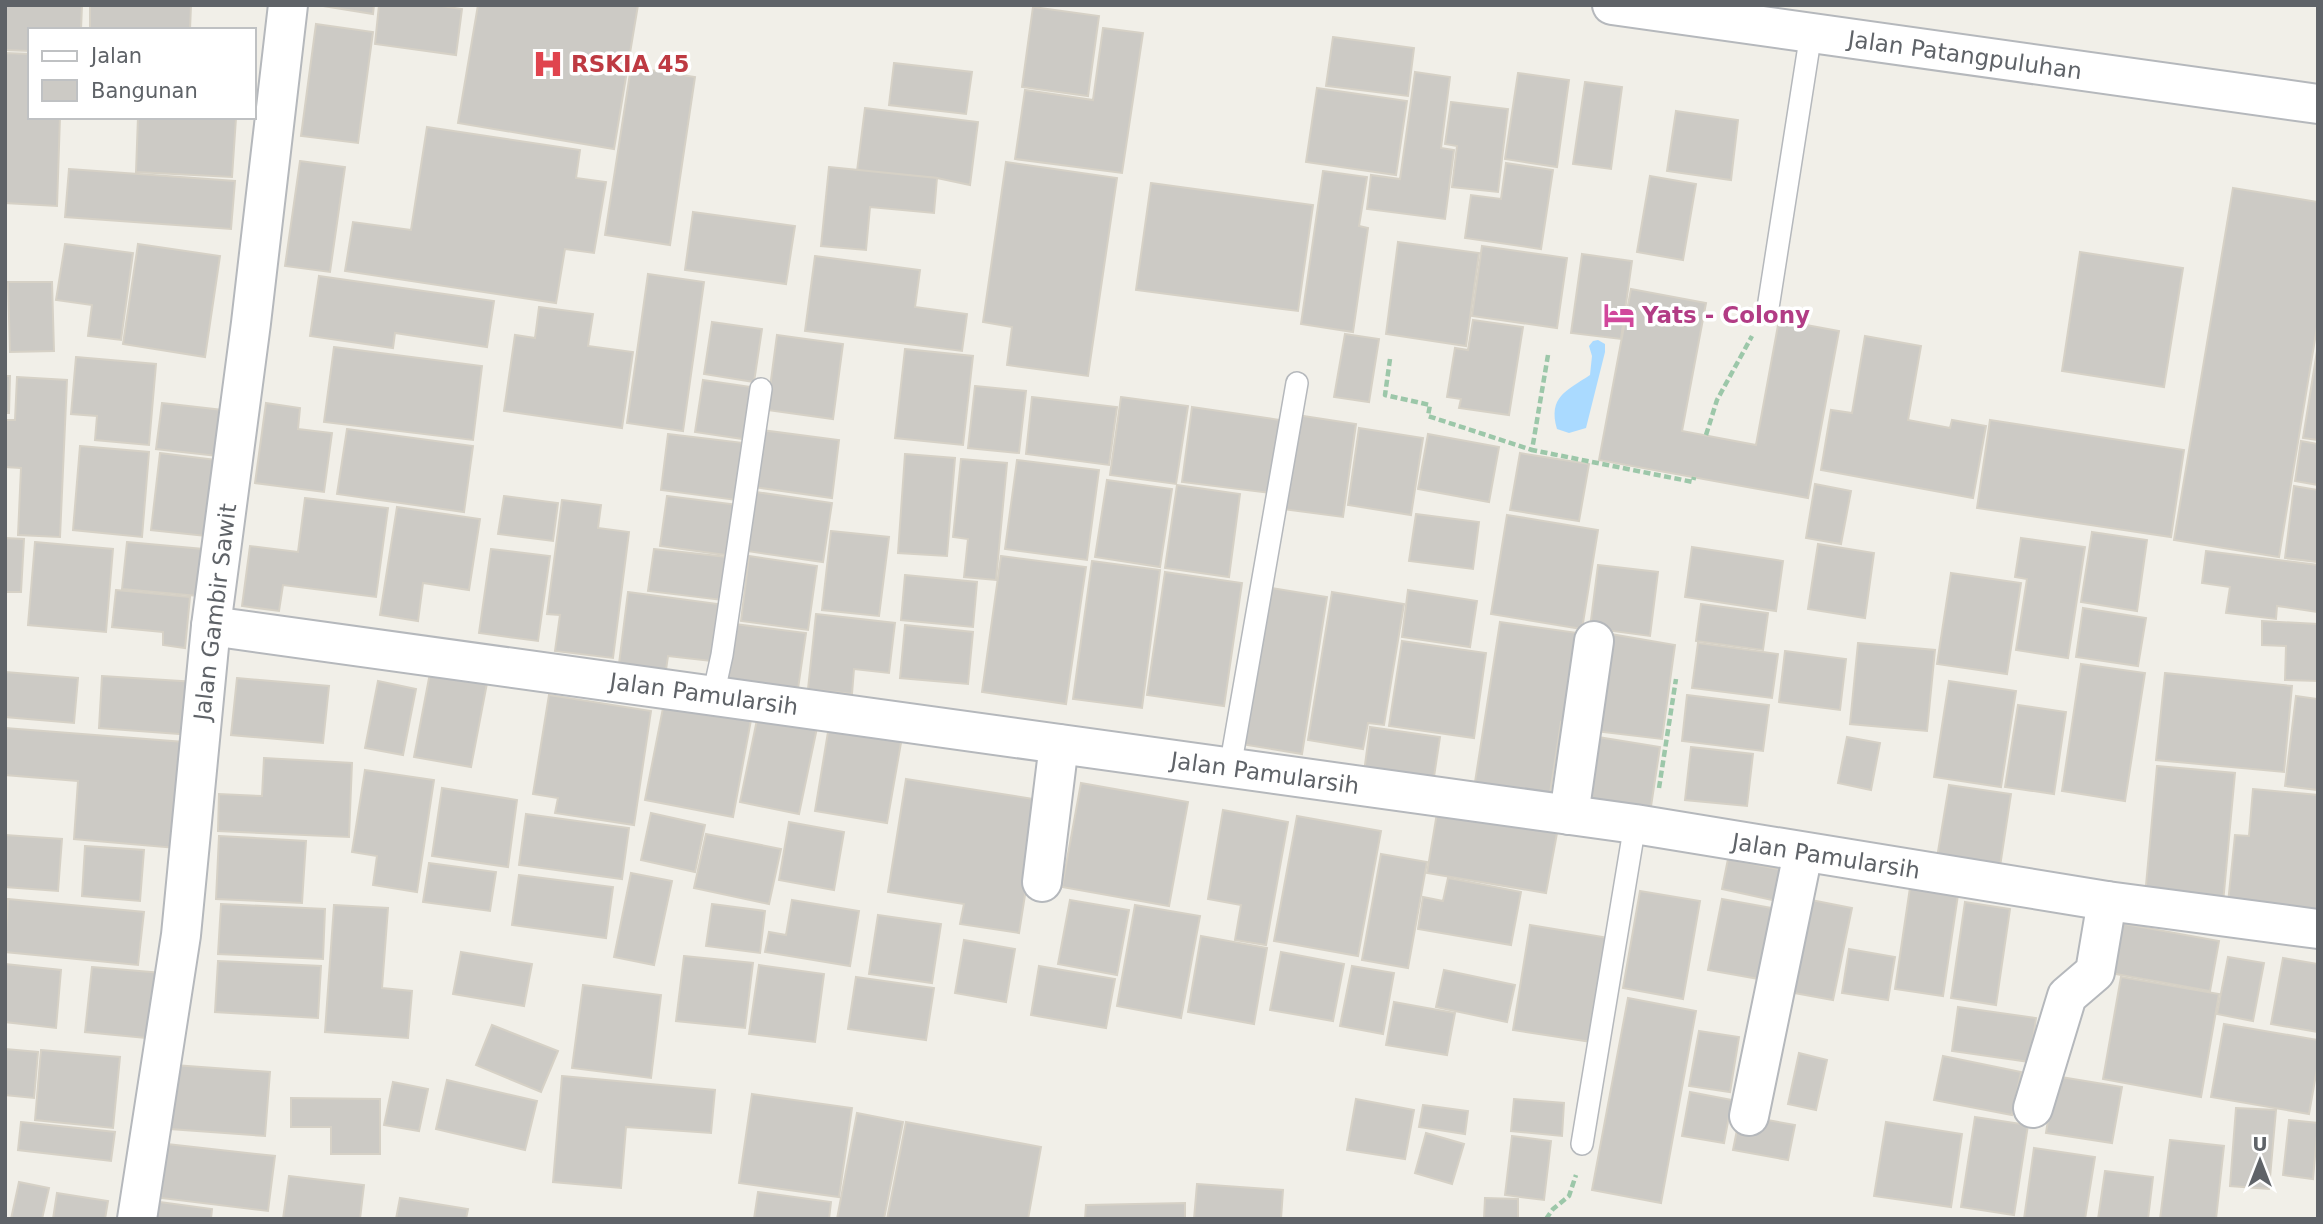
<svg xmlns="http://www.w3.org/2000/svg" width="2323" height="1224" font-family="'DejaVu Sans',sans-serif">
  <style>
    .water { fill: #aadaff }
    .building { fill: #cccac5; stroke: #d6d1c6; stroke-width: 2 }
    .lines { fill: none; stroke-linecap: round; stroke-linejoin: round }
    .service-casing { stroke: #b5b8bc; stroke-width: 24 }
    .minor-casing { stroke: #b5b8bc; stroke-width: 42 }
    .tertiary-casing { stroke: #b5b8bc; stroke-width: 42 }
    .path { stroke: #9cc7a9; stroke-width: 4.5; stroke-dasharray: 7 3.5; stroke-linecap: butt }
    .service { stroke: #fff; stroke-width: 21 }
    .minor { stroke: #fff; stroke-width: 38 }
    .tertiary { stroke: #fff; stroke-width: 38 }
    .labels { text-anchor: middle; stroke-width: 7; stroke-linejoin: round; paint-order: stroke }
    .street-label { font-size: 23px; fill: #5f6368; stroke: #fff }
    .health-label { font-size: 23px; font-weight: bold; fill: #be3a42; stroke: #fff; text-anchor: start }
    .hotel-label { font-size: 23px; font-weight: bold; fill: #b23c85; stroke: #fff; text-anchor: start }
  </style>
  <rect width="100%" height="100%" fill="#f1efe8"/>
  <path class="water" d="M1598 340 1605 344V352L1586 428 1569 433 1557 429C1548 397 1566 391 1590 375L1592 356 1589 346 1593 341Z"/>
  <g class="building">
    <path d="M5 5H82L81 30H30V51L5 50Z"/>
    <path d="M90 5H191L190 30H90Z"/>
    <path d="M317 5H374L373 14Z"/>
    <path d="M379 5H435L462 9 456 55 375 44Z"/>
    <path d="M478 5H638L614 149 458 123Z"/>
    <path d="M1033 7 1099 16 1088 96 1022 87Z"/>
    <path d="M316 24 373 32 358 143 301 136Z"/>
    <path d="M1103 28 1143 33 1122 173 1015 159 1025 90 1093 100Z"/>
    <path d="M1333 37 1414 48 1408 96 1326 86Z"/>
    <path d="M5 53 30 54V117H60L57 206 5 203Z"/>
    <path d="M894 63 972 72 966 114 889 105Z"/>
    <path d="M631 67 695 77 670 245 605 235Z"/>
    <path d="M1415 72 1450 77 1441 148 1454 150 1445 219 1367 209 1371 175 1400 179Z"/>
    <path d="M1518 73 1569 80 1557 167 1505 159Z"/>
    <path d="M1585 82 1622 87 1611 169 1573 164Z"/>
    <path d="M1317 88 1407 101 1396 175 1306 162Z"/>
    <path d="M1451 102 1508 109 1498 192 1452 187 1457 146 1445 144Z"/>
    <path d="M865 108 978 122 970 185 937 178 857 171Z"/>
    <path d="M1676 111 1738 120 1731 180 1667 171Z"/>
    <path d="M138 117 236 118 232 177 136 172Z"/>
    <path d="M427 127 580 150 576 178 606 182 594 253 565 249 556 303 345 271 353 222 411 230Z"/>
    <path d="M300 161 345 167 330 272 285 266Z"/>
    <path d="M1006 162 1117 178 1088 376 1007 365 1012 327 983 322Z"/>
    <path d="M1506 163 1553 170 1541 249 1465 238 1471 195 1501 199Z"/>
    <path d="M829 167 937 178 934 213 870 207 866 250 821 246Z"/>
    <path d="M69 169 235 181 231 229 65 217Z"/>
    <path d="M1323 171 1367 177 1359 226 1368 228 1353 332 1301 324Z"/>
    <path d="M1650 176 1696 184 1683 260 1637 252Z"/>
    <path d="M1151 183 1313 205 1298 311 1136 290Z"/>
    <path d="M2233 188 2318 202V321L2279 557 2174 540Z"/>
    <path d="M693 212 795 226 786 284 685 270Z"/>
    <path d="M1398 242 1479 253 1466 346 1386 334Z"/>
    <path d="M65 244 133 253 121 340 88 336 92 305 56 300Z"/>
    <path d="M138 244 220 256 205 357 123 344Z"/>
    <path d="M1482 246 1567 258 1557 328 1472 316Z"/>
    <path d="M2080 252 2183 268 2164 387 2062 371Z"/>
    <path d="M1582 254 1632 261 1621 339 1571 333Z"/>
    <path d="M815 256 920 270 915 307 967 314 962 351 805 331Z"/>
    <path d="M648 274 704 282 683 431 627 423Z"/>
    <path d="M319 276 494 301 487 347 395 333 393 348 310 336Z"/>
    <path d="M8 282H52L54 351 10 352Z"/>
    <path d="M1631 289 1706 303 1682 431 1756 445 1779 320 1839 331 1808 498 1599 460Z"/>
    <path d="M539 307 593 314 588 346 633 352 622 428 504 411 515 335 535 338Z"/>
    <path d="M1473 320 1523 327 1509 415 1459 408 1461 399 1447 397 1455 348 1468 350Z"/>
    <path d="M712 322 762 329 754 382 704 374Z"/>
    <path d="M1345 334 1379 339 1369 402 1334 397Z"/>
    <path d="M777 335 843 344 833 419 767 410Z"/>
    <path d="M1865 336 1921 346 1908 420 1950 428 1952 420 1986 426 1973 498 1821 470 1831 410 1852 413Z"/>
    <path d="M334 347 482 366 473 440 324 422Z"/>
    <path d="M905 349 973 356 963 445 895 438Z"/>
    <path d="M2317 351H2318V440L2303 438Z"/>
    <path d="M76 357 156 364 149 445 95 440 97 416 71 414Z"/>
    <path d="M5 376H10L9 413H5Z"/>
    <path d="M17 377 67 380 60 537 18 535 21 468 5 467V420H15Z"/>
    <path d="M703 380 751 387 743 439 695 432Z"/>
    <path d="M975 386 1026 391 1019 453 968 448Z"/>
    <path d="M1032 397 1117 407 1109 465 1026 454Z"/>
    <path d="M1121 397 1188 406 1176 484 1110 475Z"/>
    <path d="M162 403 231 411 226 457 156 449Z"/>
    <path d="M266 403 300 408 298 429 332 433 324 492 255 483Z"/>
    <path d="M1192 407 1280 420 1270 493 1182 482Z"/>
    <path d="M1297 415 1356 424 1343 517 1282 509Z"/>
    <path d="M1990 420 2184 450 2171 537 1977 508Z"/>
    <path d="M1359 428 1423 438 1411 515 1348 505Z"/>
    <path d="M347 429 473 446 464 512 337 494Z"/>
    <path d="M761 430 839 440 832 498 754 487Z"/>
    <path d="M668 434 744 443 736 500 661 490Z"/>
    <path d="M1428 434 1499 447 1489 502 1418 489Z"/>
    <path d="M2301 441 2318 444V485L2295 481Z"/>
    <path d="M80 446 149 452 142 537 73 530Z"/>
    <path d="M160 453 225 461 215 537 151 530Z"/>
    <path d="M1520 453 1589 464 1579 521 1510 510Z"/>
    <path d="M905 454 955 458 947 556 898 553Z"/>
    <path d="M961 459 1007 463 996 580 964 577 968 539 953 537Z"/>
    <path d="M1017 460 1099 470 1087 560 1005 549Z"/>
    <path d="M1107 480 1172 489 1160 567 1095 557Z"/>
    <path d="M1815 484 1851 491 1841 544 1806 538Z"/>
    <path d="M1177 485 1240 494 1229 577 1165 568Z"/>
    <path d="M2294 486 2318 490V562L2285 558Z"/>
    <path d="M756 492 832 503 823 562 747 551Z"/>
    <path d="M504 496 558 503 553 541 498 534Z"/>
    <path d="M667 496 739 505 733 556 660 546Z"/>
    <path d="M305 498 388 508 376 597 283 585 279 611 242 606 250 546 298 552Z"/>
    <path d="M562 500 601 505 598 528 629 532 613 658 555 651 560 615 547 614Z"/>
    <path d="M397 507 480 519 469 590 423 583 418 621 380 615Z"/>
    <path d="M1416 514 1479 522 1473 569 1409 561Z"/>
    <path d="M1507 515 1598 530 1582 629 1491 614Z"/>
    <path d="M831 531 889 537 879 616 822 610Z"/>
    <path d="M2092 532 2147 540 2137 611 2081 602Z"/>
    <path d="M5 538 24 539 21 592H5Z"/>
    <path d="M2021 538 2085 547 2068 658 2016 650 2027 579 2015 577Z"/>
    <path d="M35 542 113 549 106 632 28 625Z"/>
    <path d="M127 542 203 549 198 596 122 589Z"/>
    <path d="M1818 544 1874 553 1865 618 1808 609Z"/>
    <path d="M1692 547 1783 561 1776 611 1685 597Z"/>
    <path d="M491 549 550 556 538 641 479 633Z"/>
    <path d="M654 549 727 557 722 600 648 591Z"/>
    <path d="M2206 551 2318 565V612L2277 606 2276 619 2226 613 2230 587 2202 583Z"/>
    <path d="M749 556 817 566 808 630 741 621Z"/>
    <path d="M1001 556 1086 567 1066 704 982 692Z"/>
    <path d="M1092 561 1160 570 1142 708 1073 699Z"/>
    <path d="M1598 565 1658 572 1650 636 1590 628Z"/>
    <path d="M1165 572 1242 583 1224 706 1147 695Z"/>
    <path d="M1951 573 2021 583 2007 674 1937 664Z"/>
    <path d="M905 575 977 582 973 627 901 620Z"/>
    <path d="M1266 587 1327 597 1302 754 1241 744Z"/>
    <path d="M116 590 190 597 185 648 163 645V632L112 627Z"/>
    <path d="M1408 590 1477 601 1470 647 1402 637Z"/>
    <path d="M628 592 718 604 711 661 668 656 666 670 619 664Z"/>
    <path d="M1332 592 1404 604 1384 725 1368 723 1363 749 1308 740Z"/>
    <path d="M1701 604 1768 613 1763 650 1696 641Z"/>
    <path d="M2083 608 2146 618 2138 666 2076 657Z"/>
    <path d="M816 614 895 623 889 673 854 669 852 694 808 689Z"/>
    <path d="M2262 621 2318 624V681L2285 680 2286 646 2262 645Z"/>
    <path d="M1500 622 1585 634 1571 724 1561 722 1548 806 1473 795Z"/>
    <path d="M735 624 806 633 798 689 727 680Z"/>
    <path d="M905 625 973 632 968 684 900 678Z"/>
    <path d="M1611 634 1675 645 1662 739 1594 731Z"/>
    <path d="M1402 641 1486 653 1474 738 1389 726Z"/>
    <path d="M1698 643 1778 654 1772 698 1692 688Z"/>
    <path d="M1858 643 1935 650 1927 731 1850 724Z"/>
    <path d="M1785 651 1846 659 1840 710 1779 702Z"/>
    <path d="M2081 664 2145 673 2125 801 2062 791Z"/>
    <path d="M5 672 78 678 74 723 5 717Z"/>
    <path d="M430 673 487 683 471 767 414 757Z"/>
    <path d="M2165 673 2292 686 2284 772 2156 760Z"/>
    <path d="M102 676 196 682 192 735 99 728Z"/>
    <path d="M237 678 329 686 323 743 231 735Z"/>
    <path d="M378 681 416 689 403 755 365 748Z"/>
    <path d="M1949 681 2016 691 2001 787 1934 777Z"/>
    <path d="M549 695 651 711 634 825 555 813 558 798 533 794Z"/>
    <path d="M1687 695 1769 705 1763 751 1682 741Z"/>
    <path d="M2296 696 2318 699V790L2285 786Z"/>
    <path d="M664 703 751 720 733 817 645 800Z"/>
    <path d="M2018 705 2066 712 2054 794 2005 787Z"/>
    <path d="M759 710 818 723 799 814 740 802Z"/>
    <path d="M829 726 902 737 887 823 815 811Z"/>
    <path d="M1370 727 1440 737 1432 790 1363 780Z"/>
    <path d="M5 728 184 742 176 848 74 839 78 781 5 775Z"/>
    <path d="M1592 736 1660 747 1650 813 1580 800Z"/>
    <path d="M1847 737 1880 743 1871 790 1838 783Z"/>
    <path d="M1691 747 1753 754 1747 806 1685 800Z"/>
    <path d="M264 758 352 763 349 837 218 831 219 794 262 796Z"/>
    <path d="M2157 766 2235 773 2223 903 2145 896Z"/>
    <path d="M365 770 434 780 417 892 373 885 377 856 352 852Z"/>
    <path d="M906 779 1040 800 1019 933 960 924 964 904 888 892Z"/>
    <path d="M1081 783 1188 802 1169 906 1062 887Z"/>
    <path d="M1949 785 2011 794 1999 873 1936 864Z"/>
    <path d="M442 788 517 800 508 867 432 856Z"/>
    <path d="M2253 789 2318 795V912L2228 903 2235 835 2249 836Z"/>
    <path d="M1223 810 1288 822 1266 945 1235 940 1241 905 1208 899Z"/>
    <path d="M651 813 705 825 695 872 641 860Z"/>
    <path d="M1437 813 1557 833 1546 893 1427 873Z"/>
    <path d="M526 814 629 828 622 879 519 865Z"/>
    <path d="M1297 816 1381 831 1358 956 1274 941Z"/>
    <path d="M789 822 844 832 834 890 779 880Z"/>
    <path d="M706 834 781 849 769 904 694 888Z"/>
    <path d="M5 835 62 839 58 891 5 887Z"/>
    <path d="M219 836 306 841 302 903 216 899Z"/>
    <path d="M85 846 144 850 140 901 82 896Z"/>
    <path d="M1381 854 1427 862 1408 968 1362 960Z"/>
    <path d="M1728 859 1792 872 1786 903 1722 889Z"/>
    <path d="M429 863 496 872 490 911 423 902Z"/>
    <path d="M631 873 672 881 654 965 614 957Z"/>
    <path d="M519 875 613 887 606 938 512 925Z"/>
    <path d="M1448 878 1521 892 1511 945 1418 929 1423 897 1443 901Z"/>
    <path d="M1911 881 1959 888 1943 996 1895 989Z"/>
    <path d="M1640 891 1700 901 1683 999 1623 988Z"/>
    <path d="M1801 898 1852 908 1833 1000 1783 991Z"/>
    <path d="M8 899 144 912 138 965 5 952Z"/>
    <path d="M1722 899 1783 910 1770 981 1708 970Z"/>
    <path d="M792 900 859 911 850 966 765 952 769 932 786 935Z"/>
    <path d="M1070 900 1129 910 1117 975 1058 964Z"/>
    <path d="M1965 902 2010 909 1996 1005 1951 998Z"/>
    <path d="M221 904 325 909 323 959 218 954Z"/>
    <path d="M712 904 765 911 760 953 706 946Z"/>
    <path d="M334 905 388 908 382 988 412 991 408 1038 325 1032Z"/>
    <path d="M1135 905 1200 916 1181 1018 1117 1006Z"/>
    <path d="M878 915 941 924 932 983 869 974Z"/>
    <path d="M2108 921 2219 941 2210 991 2099 971Z"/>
    <path d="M1530 925 1609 938 1592 1042 1513 1030Z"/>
    <path d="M1201 936 1267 948 1254 1024 1188 1012Z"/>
    <path d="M964 940 1015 949 1006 1002 955 993Z"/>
    <path d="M1849 949 1895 957 1888 1000 1842 993Z"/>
    <path d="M461 952 532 964 524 1006 453 994Z"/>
    <path d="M1281 952 1344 964 1333 1021 1270 1010Z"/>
    <path d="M684 956 753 963 745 1028 676 1021Z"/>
    <path d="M2228 957 2264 963 2253 1021 2217 1014Z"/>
    <path d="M2283 958 2318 964V1032L2271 1024Z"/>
    <path d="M218 961 321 966 318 1018 215 1012Z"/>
    <path d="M5 964 61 970 56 1028 5 1022Z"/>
    <path d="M759 965 824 974 815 1042 749 1034Z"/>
    <path d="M1039 966 1115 979 1106 1028 1031 1015Z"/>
    <path d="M1352 966 1394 973 1383 1034 1340 1026Z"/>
    <path d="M92 967 162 973 156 1039 85 1032Z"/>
    <path d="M1444 970 1515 985 1507 1022 1436 1007Z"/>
    <path d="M856 977 934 988 926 1040 848 1029Z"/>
    <path d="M2121 977 2219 994 2201 1097 2103 1079Z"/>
    <path d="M583 985 661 995 651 1078 572 1068Z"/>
    <path d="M1628 998 1696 1011 1661 1203 1592 1190Z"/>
    <path d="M1394 1002 1455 1013 1447 1055 1386 1045Z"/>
    <path d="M1958 1007 2036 1018 2030 1062 1952 1051Z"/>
    <path d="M2224 1024 2318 1040V1063L2309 1114 2211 1097Z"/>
    <path d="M492 1025 558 1051 541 1092 476 1065Z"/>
    <path d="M1699 1031 1739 1037 1730 1092 1689 1086Z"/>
    <path d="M5 1049 38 1052 34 1098 5 1095Z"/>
    <path d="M41 1050 120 1057 113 1128 35 1120Z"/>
    <path d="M1799 1053 1827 1060 1816 1110 1788 1104Z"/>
    <path d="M1943 1056 2021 1072 2012 1115 1934 1100Z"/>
    <path d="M174 1065 270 1072 265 1136 170 1129Z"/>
    <path d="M562 1076 715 1090 711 1133 626 1127 621 1188 553 1182Z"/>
    <path d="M2055 1076 2122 1087 2112 1143 2046 1133Z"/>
    <path d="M447 1080 537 1101 525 1150 436 1129Z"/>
    <path d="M393 1082 428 1089 419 1131 384 1125Z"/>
    <path d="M1690 1092 1732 1100 1724 1143 1682 1136Z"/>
    <path d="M752 1094 852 1108 839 1197 739 1183Z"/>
    <path d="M291 1098 380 1099V1154H331V1127H291Z"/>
    <path d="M1356 1099 1414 1110 1405 1159 1347 1150Z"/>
    <path d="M1514 1099 1564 1103 1562 1136 1511 1131Z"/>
    <path d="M1423 1105 1468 1111 1465 1134 1419 1127Z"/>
    <path d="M2236 1108 2276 1110 2269 1189 2230 1186Z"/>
    <path d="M857 1113 903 1122 884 1219H837Z"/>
    <path d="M1740 1115 1795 1125 1788 1160 1733 1150Z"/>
    <path d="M1975 1117 2028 1125 2014 1215 1961 1207Z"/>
    <path d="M2289 1120 2318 1123 2313 1179 2283 1175Z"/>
    <path d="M21 1122 115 1132 111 1161 18 1150Z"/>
    <path d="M906 1122 1041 1147 1028 1219H887Z"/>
    <path d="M1886 1122 1962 1134 1951 1207 1874 1196Z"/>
    <path d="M1426 1133 1464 1144 1452 1184 1415 1173Z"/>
    <path d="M1512 1136 1551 1141 1544 1200 1505 1195Z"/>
    <path d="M2170 1140 2224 1146 2216 1219H2160Z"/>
    <path d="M167 1144 275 1156 268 1211 161 1198Z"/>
    <path d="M2034 1148 2095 1157 2085 1219H2024Z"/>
    <path d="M2105 1171 2153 1177 2148 1219H2098Z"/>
    <path d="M289 1176 364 1185 360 1219H283Z"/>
    <path d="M19 1182 49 1188 42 1219H11Z"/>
    <path d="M1197 1184 1283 1190 1281 1219H1194Z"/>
    <path d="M758 1192 831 1202 829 1219H754Z"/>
    <path d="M57 1193 108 1201 105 1219H53Z"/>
    <path d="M400 1198 468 1209 466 1219H396Z"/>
    <path d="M1485 1198 1518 1199V1219H1484Z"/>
    <path d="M145 1200 212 1209 211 1219H142Z"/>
    <path d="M1185 1203V1219H1085L1086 1205Z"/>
  </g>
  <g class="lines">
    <g class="service-casing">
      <g id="service">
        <path d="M1768 308 1811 33"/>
        <path d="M713 696 722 655 761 389"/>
        <path d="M1230 768 1297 383"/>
        <path d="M1582 1144 1635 824"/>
      </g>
    </g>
    <g class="minor-casing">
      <g id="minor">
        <path d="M211 626 1635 824 2107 901 2318 929"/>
        <path d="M1569 815 1594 641"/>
        <path d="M1042 882 1059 744"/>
        <path d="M2033 1108 2067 996 2095 972 2107 901"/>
        <path d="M1749 1116 1803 853"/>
        <path d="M137 1219 181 935 211 626 251 323 288 5"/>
      </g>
    </g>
    <g class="tertiary-casing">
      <path id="tertiary" d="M1612 5 2318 104"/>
    </g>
    <g class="path">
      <path d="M1548 355 1532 450 1693 482 1694 477"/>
      <path d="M1390 359 1385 395 1430 405 1428 416 1532 450"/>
      <path d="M1706 435 1717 400 1752 336"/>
      <path d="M1659 788 1676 679"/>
      <path d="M1546 1219 1553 1209 1569 1196 1576 1175"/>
    </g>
    <use href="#service" class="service"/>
    <use href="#minor" class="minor"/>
    <use href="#tertiary" class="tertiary"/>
  </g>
  <defs>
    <g id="hospital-bare" transform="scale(2.415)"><path d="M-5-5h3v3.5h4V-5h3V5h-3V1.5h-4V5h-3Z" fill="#e0444e" stroke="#fff" stroke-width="2.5" paint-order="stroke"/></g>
    <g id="hotel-bare" transform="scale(2.415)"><path d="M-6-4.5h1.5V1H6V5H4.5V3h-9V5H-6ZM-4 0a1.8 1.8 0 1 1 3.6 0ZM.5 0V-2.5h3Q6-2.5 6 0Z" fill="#d1479c" stroke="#fff" stroke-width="2.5" paint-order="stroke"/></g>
  </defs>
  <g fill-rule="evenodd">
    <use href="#hospital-bare" x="548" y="64"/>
    <use href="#hotel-bare" x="1619" y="315"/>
  </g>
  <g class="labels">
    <g class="street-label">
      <text transform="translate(1965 55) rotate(8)" y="8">Jalan Patangpuluhan</text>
      <text transform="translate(215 612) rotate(-83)" y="8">Jalan Gambir Sawit</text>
      <text transform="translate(704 694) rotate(8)" y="8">Jalan Pamularsih</text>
      <text transform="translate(1265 773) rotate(8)" y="8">Jalan Pamularsih</text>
      <text transform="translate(1826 856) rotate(9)" y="8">Jalan Pamularsih</text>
    </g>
    <g class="health-label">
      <text x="571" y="72">RSKIA 45</text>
    </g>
    <g class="hotel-label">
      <text x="1642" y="323">Yats - Colony</text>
    </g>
  </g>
  <rect width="2323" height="1224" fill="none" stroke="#5f6368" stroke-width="14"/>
  <rect x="28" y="28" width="228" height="91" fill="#ffffff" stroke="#bfc1c3" stroke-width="2"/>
  <rect x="42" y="51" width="35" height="10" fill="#ffffff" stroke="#bfc1c3" stroke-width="2"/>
  <text x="91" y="63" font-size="21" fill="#5f6368">Jalan</text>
  <rect x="42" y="80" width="35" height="21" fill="#cccac5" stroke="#bfc1c3" stroke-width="2"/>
  <text x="91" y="98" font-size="21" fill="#5f6368">Bangunan</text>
  <g transform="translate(2260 1161)" stroke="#ffffff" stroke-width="5" paint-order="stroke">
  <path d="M0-5L12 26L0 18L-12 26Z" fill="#5f6368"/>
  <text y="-10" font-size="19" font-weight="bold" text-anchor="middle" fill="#5f6368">U</text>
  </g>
</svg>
